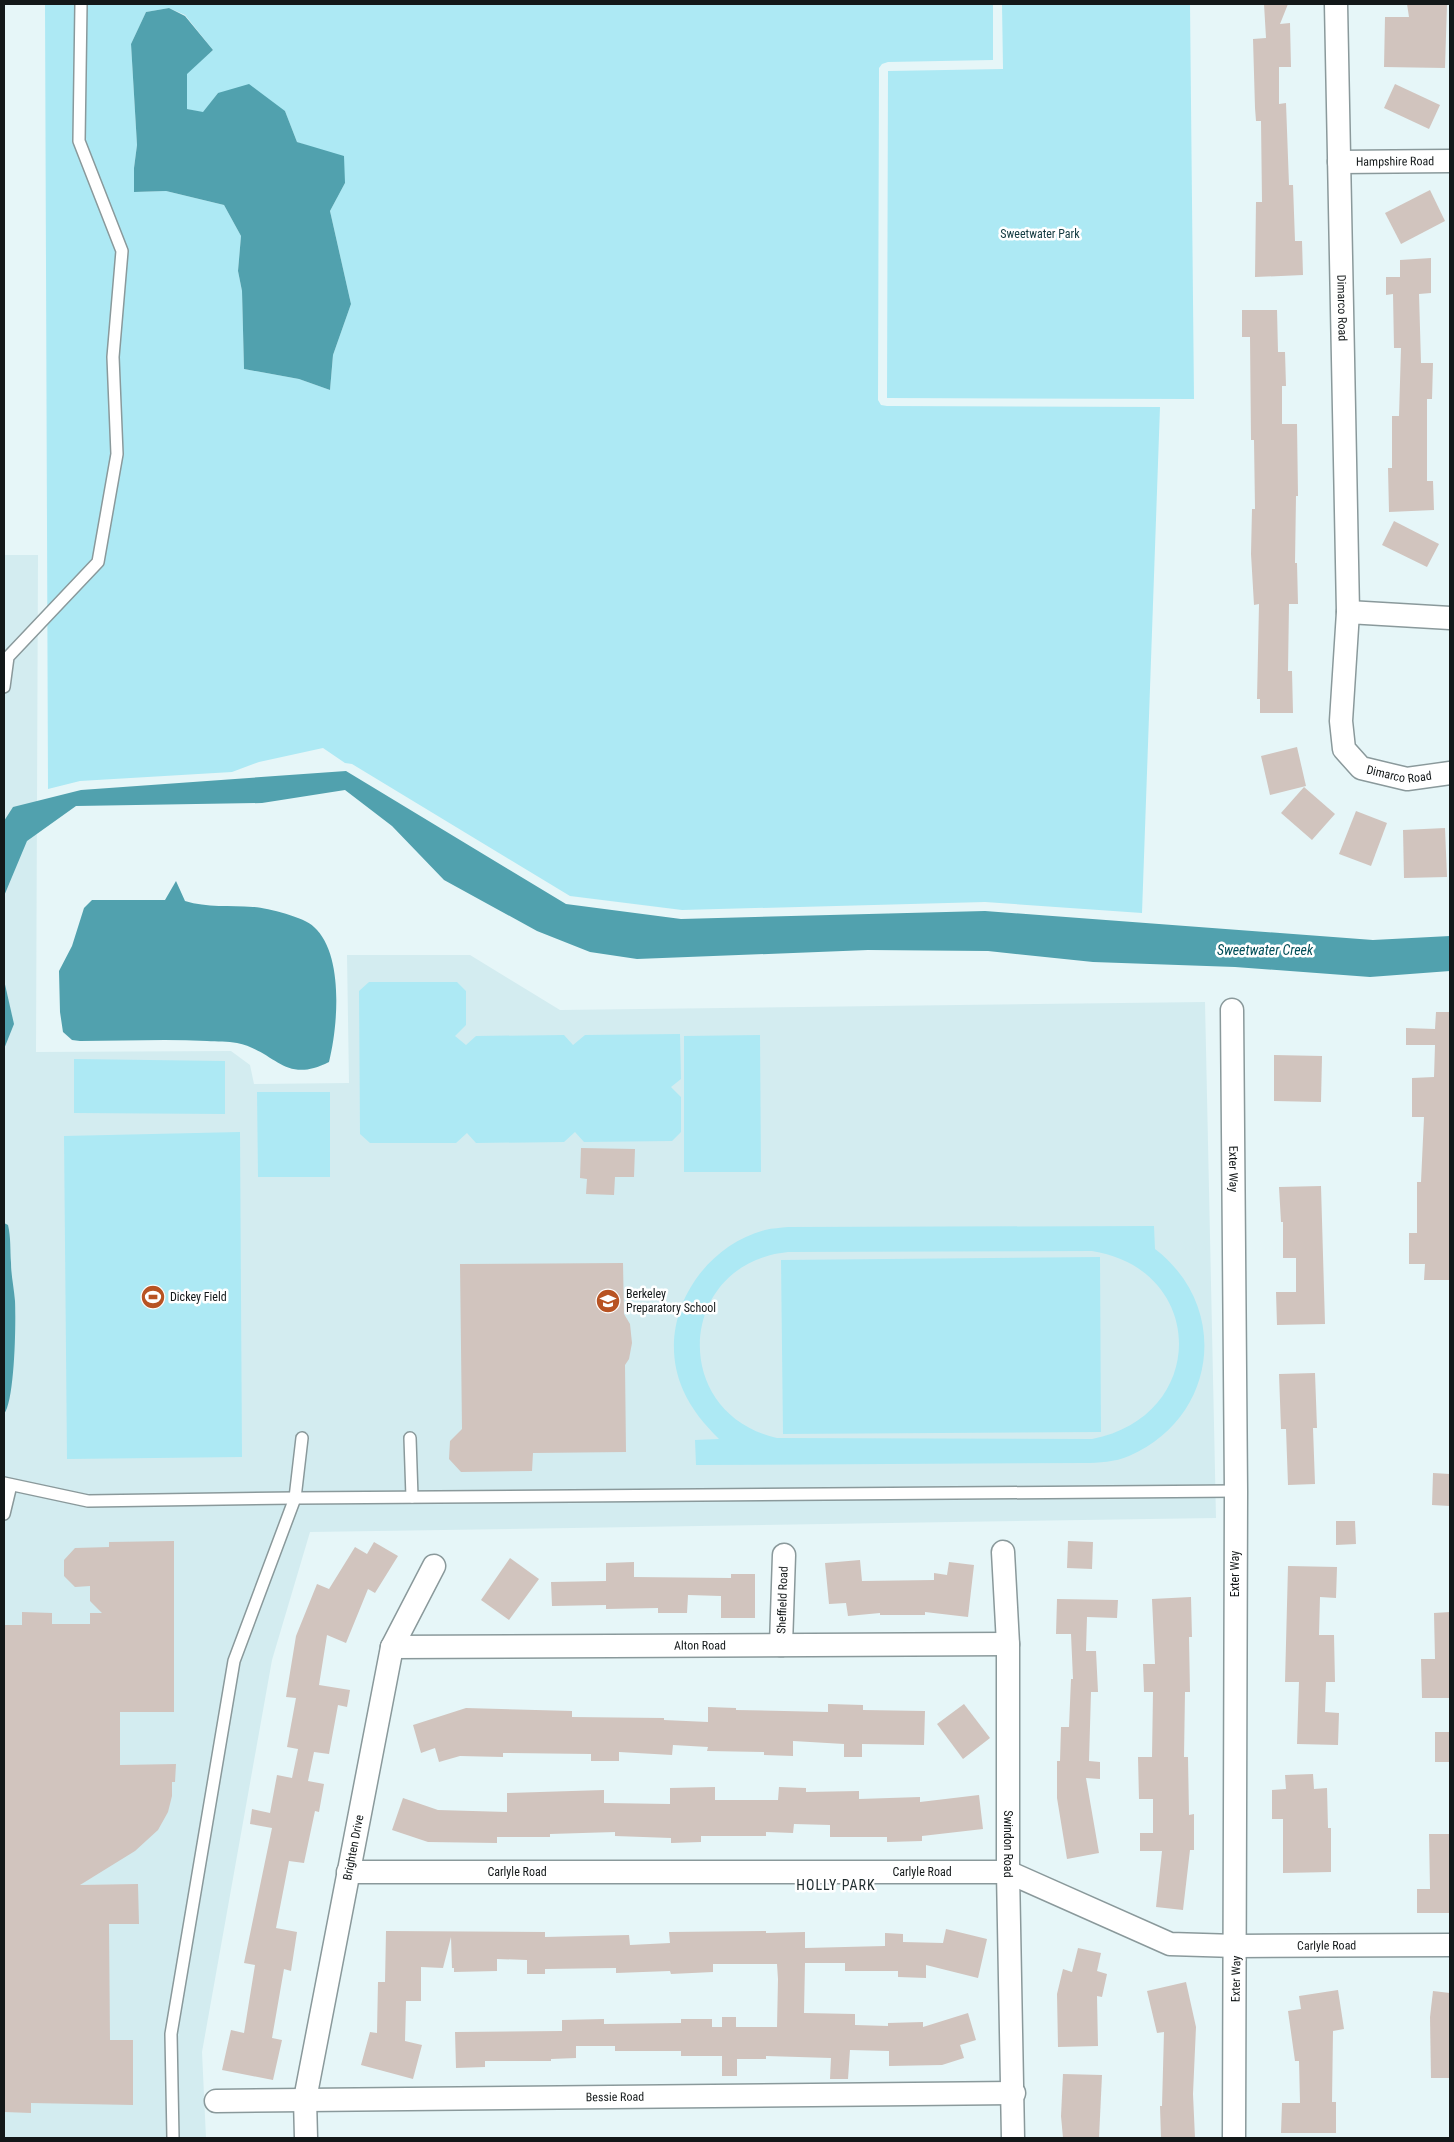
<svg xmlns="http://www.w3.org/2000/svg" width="1454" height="2142" font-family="'Roboto Condensed',sans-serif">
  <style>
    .built { fill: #d3ecf0 }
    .green { fill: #ade9f4; fill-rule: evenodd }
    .water { fill: #51a1ae }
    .building { fill: #d1c4be }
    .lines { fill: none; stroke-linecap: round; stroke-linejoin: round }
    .service-casing { stroke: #8a999b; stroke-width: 14 }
    .minor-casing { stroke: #8a999b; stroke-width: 25 }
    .service { stroke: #fff; stroke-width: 11 }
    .minor { stroke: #fff; stroke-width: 22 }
    .labels { text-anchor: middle; stroke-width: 5; stroke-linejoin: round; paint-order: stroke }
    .street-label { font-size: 12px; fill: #131819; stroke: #fff }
    .park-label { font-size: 12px; fill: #133a40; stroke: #fff }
    .poi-label { font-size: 12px; fill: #131819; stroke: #fff; text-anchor: start }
    .water-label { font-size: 14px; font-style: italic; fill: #004d57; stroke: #fff }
    .neighbourhood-label { font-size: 14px; letter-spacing: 1px; fill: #233032; stroke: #fff }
  </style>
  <rect width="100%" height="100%" fill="#e6f6f8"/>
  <path class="built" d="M4 555H38L36 1052 231 1051 250 1065 254 1084 349 1083 347 955H470L560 1010 1205 1002 1216 1518 310 1532 272 1660 202 2052 206 2138H4Z"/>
  <g class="green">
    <path d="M45 4H993V60L888 62 882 64 879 68 878 400 881 405 887 406 1160 407 1142 913 985 902 682 910 570 896 352 764 345 763 323 748 259 762 232 772 80 781 48 789ZM169 8 185 15 213 50 186 74 187 109 203 113 218 93 285 111 297 142 317 149 345 183 330 211 351 304 333 355 330 390 299 379 244 369 242 291 238 271 241 236 224 205 166 191 134 192V168L137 145 131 44 146 12Z"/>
    <path d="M1002 4H1190L1194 399 887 398 888 71 1003 69Z"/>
    <path d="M369 982H457L466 991V1025L455 1036 466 1045 476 1036 564 1035 573 1045 585 1035 680 1034 681 1079 671 1087 681 1097V1132L672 1141 584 1142 575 1132 564 1142 476 1143 467 1133 456 1143H370L360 1134 359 991Z"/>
    <path d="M760 1035 761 1172H684V1036Z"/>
    <path d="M74 1059 225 1061V1114L74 1113Z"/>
    <path d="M257 1092H330V1177H258Z"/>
    <path d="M240 1132 242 1457 67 1459 64 1136Z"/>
    <path d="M1154 1226 1155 1249C1231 1307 1217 1418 1129 1456 1115 1462 1099 1463 1084 1463L696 1465 695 1440 719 1439C704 1424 692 1410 683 1390 654 1324 698 1248 765 1230 772 1228 781 1228 788 1227ZM1092 1251C1207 1269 1209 1416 1092 1439L777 1438C668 1413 677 1263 788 1252Z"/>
    <path d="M1100 1257 1101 1432 783 1434 781 1260Z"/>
  </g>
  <g class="water">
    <path d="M169 8 185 16 213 50 187 74V109L203 112 218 93 249 84 285 111 297 142 344 156 345 183 330 211 351 304 333 355 330 390 299 379 244 369 242 291 238 271 241 236 224 205 166 191 134 192V168L137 145 131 44 146 12Z"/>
    <path d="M346 771 566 904 681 919 985 911 1373 940 1450 936V971L1370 977 1235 967 1093 962 988 951 868 950 637 959 590 952 537 931 444 880 392 826 345 790 262 803 76 806 27 841 4 896V821L13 807 81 790Z"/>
    <path d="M176 881 185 901C207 908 230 905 253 907 267 908 304 917 314 927 344 954 338 1026 329 1062 284 1085 276 1051 237 1043 228 1041 217 1042 207 1041 165 1039 122 1041 80 1041L72 1040 63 1032 60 1012 59 971 72 946 84 908 92 900H165Z"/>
    <path d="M4 980 14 1024 4 1049Z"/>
    <path d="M4 1223 8 1225C11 1238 10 1249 11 1263 11 1275 14 1288 15 1301 16 1321 15 1400 4 1414Z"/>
  </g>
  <g class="building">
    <path d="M1264 4H1288L1280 24 1290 23 1291 67H1279V104L1286 103 1289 185H1293L1295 241H1302L1303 275 1255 277 1256 202H1262L1261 121H1256L1255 108 1253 39 1266 38Z"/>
    <path d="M1407 4H1447L1445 68 1384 67 1385 17H1409Z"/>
    <path d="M1395 84 1440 105 1429 129 1384 108Z"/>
    <path d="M1430 190 1445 221 1401 244 1385 213Z"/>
    <path d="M1431 258V293L1419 294 1421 363H1433L1432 399H1427V481H1433L1434 510 1389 512 1388 468H1392V416H1399L1401 348H1394L1393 294 1386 295V277H1400V260Z"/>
    <path d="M1242 310H1277L1278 352H1285L1286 386H1282V424H1297L1298 496H1296L1295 563H1297L1298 604H1289L1288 671H1292L1293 713H1260V699H1257L1259 604 1254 605 1251 554 1252 509H1255L1254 440H1251L1250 337H1242Z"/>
    <path d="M1394 521 1439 544 1427 567 1382 545Z"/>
    <path d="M1297 747 1306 786 1270 795 1261 756Z"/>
    <path d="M1304 787 1335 814 1312 840 1281 813Z"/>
    <path d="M1356 811 1387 823 1371 866 1339 854Z"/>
    <path d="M1445 828 1447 877 1404 878 1403 830Z"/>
    <path d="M1436 1012H1450V1280H1424L1425 1264H1409V1233H1417V1182H1421L1424 1117H1412V1078L1434 1077 1435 1045H1406V1028L1435 1029Z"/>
    <path d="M1274 1055 1322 1056 1321 1102 1274 1101Z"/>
    <path d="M581 1148 635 1149 634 1177H615L614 1195 586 1194 587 1179 580 1178Z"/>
    <path d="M1321 1186 1325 1324 1277 1325 1276 1292H1296V1258H1283V1222H1281L1279 1187Z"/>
    <path d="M623 1263 624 1314 630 1324 632 1343 629 1359 625 1365 626 1452 533 1453 532 1471 461 1472 449 1459 450 1441 462 1429 460 1264Z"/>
    <path d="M1315 1373 1317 1428H1313L1315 1484 1288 1485 1286 1429H1281L1279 1374Z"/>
    <path d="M1433 1473 1450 1474V1506L1432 1505Z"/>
    <path d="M1336 1521H1355L1356 1544 1336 1545Z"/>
    <path d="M174 1541V1712H120V1765L176 1764 175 1782H172V1796L168 1812 158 1830 135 1851 80 1885 138 1884 139 1924H109L110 2040H133V2105L31 2103V2113L4 2112V1625H22V1612L52 1613V1624H90V1613H102L90 1601V1586L75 1587 64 1576V1560L75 1548 109 1547V1542Z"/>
    <path d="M1068 1541 1093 1542 1092 1569 1067 1568Z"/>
    <path d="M374 1542 398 1556 375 1593 368 1589 346 1643 327 1635 319 1685 350 1690 347 1707 338 1705 329 1754 314 1752 308 1781 324 1784 319 1812 315 1811 304 1863 289 1861 276 1928 297 1932 291 1971 284 1969 272 2038 282 2040 273 2080 222 2070 231 2030 244 2033 255 1965 244 1963 272 1828 250 1824 252 1809 270 1813 277 1775 292 1778 298 1749 287 1747 296 1698 286 1697 296 1636 317 1584 329 1589 355 1547 367 1554Z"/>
    <path d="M510 1558 539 1579 509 1620 481 1600Z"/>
    <path d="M860 1560 862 1581 934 1580V1573L947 1575 949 1562 974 1565 968 1617 925 1612V1615H880V1613L848 1616 846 1603 829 1604 825 1563Z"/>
    <path d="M634 1562V1577L731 1578V1574H755V1618H721V1596L688 1595 687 1613H658V1608L606 1609V1605L552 1606 551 1582 606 1581V1563Z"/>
    <path d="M1288 1566 1337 1567 1336 1598 1320 1597 1319 1635H1334L1335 1682H1326L1325 1712 1339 1713 1338 1745 1297 1744 1299 1682H1285Z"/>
    <path d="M1191 1597 1192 1637H1189L1190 1692H1185L1184 1757H1188L1189 1815 1194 1814V1850H1190L1183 1910 1156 1907 1162 1851H1140V1833H1153V1799H1139L1138 1757H1152L1153 1692H1144L1143 1664H1155L1152 1599Z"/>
    <path d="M1057 1599 1118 1600 1117 1618 1087 1617 1086 1651H1096L1098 1692H1091L1089 1761 1100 1762V1779L1086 1778 1099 1853 1067 1859 1057 1798V1761H1060L1061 1727H1069L1071 1679H1073L1071 1634H1056Z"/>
    <path d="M1450 1612V1698H1422L1421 1659H1435L1434 1613Z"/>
    <path d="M828 1704 863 1705V1710L925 1711 924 1745 862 1744V1757H844V1744L793 1741V1756L764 1755V1752L707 1751 708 1747 673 1745 672 1755 619 1752V1761H591V1754L503 1753V1757L460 1756 439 1762 435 1748 421 1753 413 1725 466 1708 572 1711V1717L664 1718V1720L708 1722V1707L736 1708V1710L828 1712Z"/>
    <path d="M964 1704 990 1738 963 1759 937 1724Z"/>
    <rect x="1435" y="1732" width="15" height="30"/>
    <path d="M1313 1774 1314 1789 1327 1788 1328 1828H1331V1872L1283 1873V1819H1272V1790L1286 1789 1285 1775Z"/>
    <path d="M715 1787V1800H778L779 1787 806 1788V1792L859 1791V1799L920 1797V1802L979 1795 983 1829 922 1836V1841L887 1842V1837H830V1825L794 1824 793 1833 766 1832V1836H701V1842L671 1843V1838L615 1836V1832L550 1834V1837H497V1843L428 1842 392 1830 403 1798 438 1810 507 1812V1793L604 1790V1803L670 1804V1788Z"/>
    <path d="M1429 1834H1450V1913H1417V1889H1430Z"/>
    <path d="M946 1929 987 1939 978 1978 926 1965V1978L898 1977V1971H845V1963H805L804 2013 855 2014V2025L888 2026V2023L923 2022V2027L968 2013 976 2040 960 2045 964 2058 942 2065 889 2066V2051L850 2050 848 2079H830L831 2058 766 2056V2059H737V2076H722V2056H681V2051H615V2046H576V2058L551 2059V2061H485V2067L456 2068 455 2032 562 2031V2020L604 2019V2024L681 2023V2019H712V2027H722V2017H736V2027H777L778 1979 777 1964H713V1972L671 1974 670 1971 616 1973V1968L545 1969V1974H527V1960L497 1959V1971L454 1972V1968H452L451 1937 443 1968 421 1967V2001H406L405 2041 422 2045 413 2079 361 2065 370 2032 377 2033 378 1982H385L386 1931 545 1932V1937L629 1935 630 1945 670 1943 669 1932 766 1931V1933L805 1932V1948L885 1946V1933L903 1934V1942L943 1943Z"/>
    <path d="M1078 1948 1101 1953 1097 1971 1107 1974 1102 1997 1097 1996 1098 2046 1058 2047 1057 1994 1063 1969 1072 1972Z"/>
    <path d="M1186 1982 1196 2027 1193 2094 1195 2138H1161L1160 2106H1162L1164 2032 1157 2033 1147 1991Z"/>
    <path d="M1338 1990 1344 2029 1333 2031 1332 2102H1336V2133H1281L1282 2103H1300L1299 2061H1295L1288 2011 1301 2009 1299 1996Z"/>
    <path d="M1433 1991 1450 1993V2078H1431L1430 2017Z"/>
    <path d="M1063 2074 1102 2075 1099 2138H1063L1061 2116Z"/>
  </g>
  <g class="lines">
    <g class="service-casing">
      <g id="service">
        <path d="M4 687 8 657 98 562 117 454 113 357 122 251 79 141 81 4"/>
        <path d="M410 1438 412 1497"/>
        <path d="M4 1483 88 1501 295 1498 1236 1491"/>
        <path d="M4 1514 11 1485"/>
        <path d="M173 2138 171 2034 234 1661 295 1498 302 1438"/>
      </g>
    </g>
    <g class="minor-casing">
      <g id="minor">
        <path id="s1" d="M1336 4 1348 612"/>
        <path id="s2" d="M1339 162 1450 161"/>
        <path id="s3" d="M1450 618 1348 612 1341 721 1344 749 1361 768 1407 779 1450 773"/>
        <path id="s4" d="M1232 1010 1236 1491 1234 2138"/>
        <path id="s5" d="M1003 1552 1008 1644V1872L1013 2138"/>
        <path id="s6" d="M781 1645 784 1555"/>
        <path id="s7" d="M392 1647 1008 1644"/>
        <path id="s8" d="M348 1872H1008L1170 1944 1236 1946 1450 1945"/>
        <path id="s9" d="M216 2101 1014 2093"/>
        <path id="s10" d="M306 2138 305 2099 392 1647 434 1566"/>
      </g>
    </g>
    <use href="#service" class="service"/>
    <use href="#minor" class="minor"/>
  </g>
  <defs>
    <g id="stadium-disc" transform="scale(1.25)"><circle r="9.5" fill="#b85323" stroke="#fff"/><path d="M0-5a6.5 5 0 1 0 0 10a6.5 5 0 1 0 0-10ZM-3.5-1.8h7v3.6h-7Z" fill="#fff"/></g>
    <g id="school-disc" transform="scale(1.25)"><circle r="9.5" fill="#b85323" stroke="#fff"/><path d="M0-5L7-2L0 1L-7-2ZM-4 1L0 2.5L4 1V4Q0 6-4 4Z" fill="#fff"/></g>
  </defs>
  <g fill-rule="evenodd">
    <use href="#stadium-disc" x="153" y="1297"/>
    <use href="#school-disc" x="608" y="1301"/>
  </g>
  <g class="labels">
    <g class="street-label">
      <text dy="4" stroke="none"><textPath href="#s2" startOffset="56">Hampshire Road</textPath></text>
      <text dy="4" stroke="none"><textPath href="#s1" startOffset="304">Dimarco Road</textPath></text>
      <text dy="4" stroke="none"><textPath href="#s3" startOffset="304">Dimarco Road</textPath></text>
      <text dy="4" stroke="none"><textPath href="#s4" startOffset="159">Exter Way</textPath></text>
      <text transform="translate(1235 1574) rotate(-90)" y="4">Exter Way</text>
      <text dy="4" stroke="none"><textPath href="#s6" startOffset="45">Sheffield Road</textPath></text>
      <text dy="4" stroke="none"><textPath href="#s7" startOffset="308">Alton Road</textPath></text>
      <text dy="4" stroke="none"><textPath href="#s5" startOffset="292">Swindon Road</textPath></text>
      <text dy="4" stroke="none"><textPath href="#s10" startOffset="295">Brighten Drive</textPath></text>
      <text dy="4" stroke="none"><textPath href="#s8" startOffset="169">Carlyle Road</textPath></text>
      <text dy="4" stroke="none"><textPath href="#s8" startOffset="574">Carlyle Road</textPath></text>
      <text dy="4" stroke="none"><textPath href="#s8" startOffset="994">Carlyle Road</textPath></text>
      <text transform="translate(1236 1979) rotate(-89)" y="4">Exter Way</text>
      <text dy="4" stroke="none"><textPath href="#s9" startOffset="399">Bessie Road</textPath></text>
    </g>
    <g class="park-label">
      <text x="1040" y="238">Sweetwater Park</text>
    </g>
    <g class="poi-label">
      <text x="626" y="1298">Berkeley<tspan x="626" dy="14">Preparatory School</tspan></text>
      <text x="170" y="1301">Dickey Field</text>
    </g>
    <g class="water-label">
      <text x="1265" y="955">Sweetwater Creek</text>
    </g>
    <g class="neighbourhood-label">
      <text x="836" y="1890">HOLLY PARK</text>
    </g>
  </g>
  <rect width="1454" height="2142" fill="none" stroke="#131819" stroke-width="10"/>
</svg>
